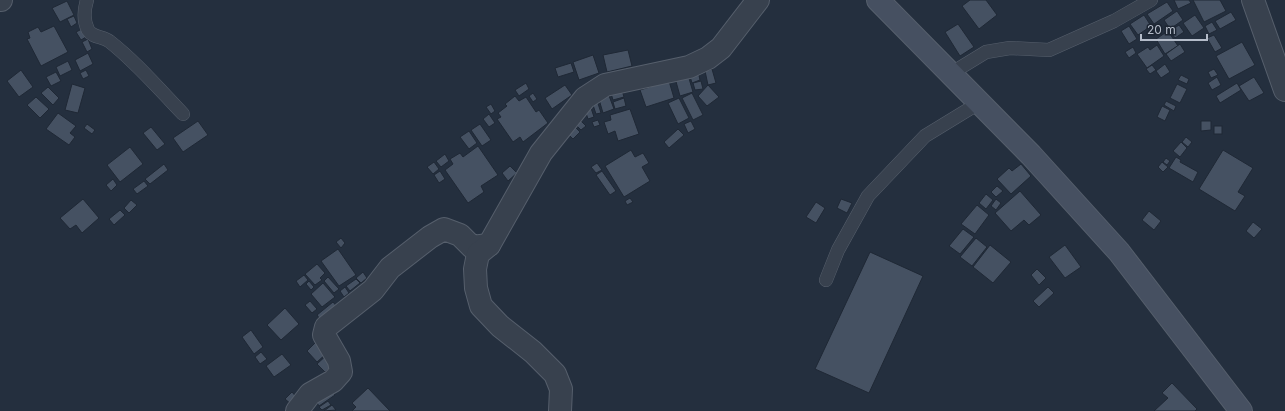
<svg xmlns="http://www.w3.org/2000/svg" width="1285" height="411" font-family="Inter,sans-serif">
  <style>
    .building { fill: #455162; stroke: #1f2835 }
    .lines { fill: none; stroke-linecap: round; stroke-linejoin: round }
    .lane-casing { stroke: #565f6c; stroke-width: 14 }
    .street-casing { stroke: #565f6c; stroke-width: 24 }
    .secondary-casing { stroke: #565f6c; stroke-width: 24 }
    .lane { stroke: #38414e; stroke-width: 13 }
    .street { stroke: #38414e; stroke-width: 22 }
    .secondary { stroke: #465061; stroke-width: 22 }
  </style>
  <rect width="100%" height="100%" fill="#242f3e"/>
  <g class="building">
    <path d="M970 0H986L997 15 979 29 962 6Z"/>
    <path d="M1174 0H1189L1191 3 1178 9Z"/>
    <path d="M1193 0H1220L1226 11 1204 22Z"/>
    <path d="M67 1 74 15 60 22 52 8Z"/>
    <path d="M1167 2 1173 11 1154 24 1147 14Z"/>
    <path d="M1177 11 1183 20 1170 29 1164 20Z"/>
    <path d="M1231 12 1236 20 1220 29 1215 21Z"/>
    <path d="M1144 15 1151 26 1138 35 1130 24Z"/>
    <path d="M1195 15 1204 28 1192 36 1183 23Z"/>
    <path d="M74 16 77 23 71 27 67 19Z"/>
    <path d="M1212 22 1217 30 1209 34 1205 26Z"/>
    <path d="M958 24 974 47 960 56 945 32Z"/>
    <path d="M1179 25 1184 32 1175 38 1170 31Z"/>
    <path d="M54 26 68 52 41 66 27 39 30 38 28 32 38 27 41 32Z"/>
    <path d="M1129 26 1137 39 1129 44 1121 31Z"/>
    <path d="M82 29 86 37 81 40 76 32Z"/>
    <path d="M1168 31 1178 46 1165 54 1156 39Z"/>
    <path d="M1214 35 1222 48 1215 52 1207 38Z"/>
    <path d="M88 39 92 49 87 52 82 42Z"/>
    <path d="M1242 42 1255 65 1229 79 1216 56Z"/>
    <path d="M1180 44 1185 52 1171 61 1166 54Z"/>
    <path d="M1157 45 1164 56 1147 68 1137 54 1148 47 1150 50Z"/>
    <path d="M1133 47 1136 53 1129 58 1125 52Z"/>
    <path d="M628 50 632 66 607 72 603 55Z"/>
    <path d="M88 53 93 64 80 71 75 60Z"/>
    <path d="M593 55 599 73 579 80 573 62Z"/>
    <path d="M68 61 72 70 60 76 56 67Z"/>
    <path d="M571 63 574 72 558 77 555 68Z"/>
    <path d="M1165 64 1170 72 1161 78 1156 71Z"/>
    <path d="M1152 65 1156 70 1150 74 1146 69Z"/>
    <path d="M712 69 716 83 708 85 705 71Z"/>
    <path d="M1214 69 1218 75 1211 78 1208 72Z"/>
    <path d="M21 70 33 87 19 97 7 81Z"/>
    <path d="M86 70 89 76 83 79 80 73Z"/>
    <path d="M698 71 700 80 692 83 689 73Z"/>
    <path d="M56 72 61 81 51 86 46 77Z"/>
    <path d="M688 75 693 92 680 96 675 78Z"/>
    <path d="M1181 75 1189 79 1187 84 1178 80Z"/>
    <path d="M1217 77 1221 85 1212 90 1208 83Z"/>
    <path d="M1254 77 1264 93 1249 101 1239 86Z"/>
    <path d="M669 81 674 98 646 107 640 90Z"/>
    <path d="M701 81 703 89 695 90 693 83Z"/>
    <path d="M526 83 529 89 519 96 515 90Z"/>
    <path d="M1237 83 1241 90 1220 103 1216 96Z"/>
    <path d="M72 84 85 88 78 113 65 110Z"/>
    <path d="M1177 84 1187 89 1180 103 1170 98Z"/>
    <path d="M565 85 572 95 552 109 545 98Z"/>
    <path d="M708 85 719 97 707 106 698 96Z"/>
    <path d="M48 87 59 98 53 105 41 93Z"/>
    <path d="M621 87 624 97 613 100 610 90Z"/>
    <path d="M533 93 537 99 533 102 529 96Z"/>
    <path d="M608 93 614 109 603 113 598 96Z"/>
    <path d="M692 93 703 115 693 120 682 98Z"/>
    <path d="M515 96 519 101 526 97 536 112 539 110 548 123 523 142 520 137 513 142 497 119 501 117 498 113 507 106 505 104Z"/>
    <path d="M36 97 49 109 40 118 27 105Z"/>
    <path d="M596 97 601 113 596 114 591 99Z"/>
    <path d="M624 98 626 106 615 109 613 102Z"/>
    <path d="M679 98 689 118 678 124 668 103Z"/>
    <path d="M1166 101 1176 106 1174 111 1164 105Z"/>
    <path d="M491 104 495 111 491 114 486 107Z"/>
    <path d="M1162 106 1170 110 1165 121 1157 117Z"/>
    <path d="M591 108 594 117 588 119 585 110Z"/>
    <path d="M630 109 639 134 618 141 615 131 608 134 604 122 611 120 610 115Z"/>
    <path d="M58 113 76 126 70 133 75 137 69 145 46 129Z"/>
    <path d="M489 114 495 123 489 127 483 119Z"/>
    <path d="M579 119 586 126 581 130 574 123Z"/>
    <path d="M598 120 600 125 594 127 592 122Z"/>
    <path d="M198 121 208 135 183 152 173 138Z"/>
    <path d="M691 121 695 129 688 133 684 124Z"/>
    <path d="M1201 121H1211V130L1201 131Z"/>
    <path d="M87 124 95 130 92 134 84 128Z"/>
    <path d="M480 124 491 140 482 146 471 130Z"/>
    <path d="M573 125 580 132 573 139 566 132Z"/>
    <rect x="1214" y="126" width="8" height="8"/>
    <path d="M151 127 165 144 157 150 143 133Z"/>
    <path d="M678 129 684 135 669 148 664 142Z"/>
    <path d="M469 131 477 143 469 149 460 137Z"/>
    <path d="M1186 137 1192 142 1188 147 1182 142Z"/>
    <path d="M1181 142 1187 148 1180 157 1173 151Z"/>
    <path d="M478 146 498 175 481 186 484 192 468 203 445 170 453 164 450 159 460 153 463 157Z"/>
    <path d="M130 147 143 164 120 182 107 165Z"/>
    <path d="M631 150 635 157 643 153 649 163 642 167 650 181 624 197 605 166Z"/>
    <path d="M1223 150 1253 168 1238 192 1245 196 1235 211 1199 189Z"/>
    <path d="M445 154 449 161 441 167 436 161Z"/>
    <path d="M1176 157 1181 160 1180 162 1198 172 1193 182 1169 168Z"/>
    <path d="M1166 158 1170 161 1167 165 1163 162Z"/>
    <path d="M434 162 439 169 433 174 427 167Z"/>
    <path d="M1162 162 1168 167 1163 172 1158 167Z"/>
    <path d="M597 163 602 170 596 173 591 167Z"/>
    <path d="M164 164 168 170 150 184 145 179Z"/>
    <path d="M1021 164 1031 176 1011 194 997 179 1009 168 1012 171Z"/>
    <path d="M510 166 517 173 508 181 502 173Z"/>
    <path d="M440 171 445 179 439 183 434 175Z"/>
    <path d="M602 171 616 191 610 195 596 175Z"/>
    <path d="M113 179 117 185 111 191 106 185Z"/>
    <path d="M144 181 148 186 137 194 133 189Z"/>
    <path d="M997 186 1003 191 996 197 991 192Z"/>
    <path d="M1020 191 1041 215 1029 225 1024 220 1011 231 995 213Z"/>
    <path d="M986 194 993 200 986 209 979 203Z"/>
    <path d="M630 198 633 202 627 205 625 201Z"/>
    <path d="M83 199 99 218 82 233 76 225 70 229 60 218Z"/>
    <path d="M841 199 852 203 847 213 837 208Z"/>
    <path d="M996 199 1001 203 996 210 991 206Z"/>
    <path d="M131 200 137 205 129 213 124 208Z"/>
    <path d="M816 202 825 208 816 223 806 217Z"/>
    <path d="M977 205 989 215 975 234 961 224Z"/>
    <path d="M120 210 125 215 114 225 109 219Z"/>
    <path d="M1149 211 1161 221 1154 230 1142 220Z"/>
    <path d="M1253 222 1262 229 1254 238 1246 231Z"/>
    <path d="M963 229 974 237 960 254 949 246Z"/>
    <path d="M341 238 345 243 341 248 336 242Z"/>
    <path d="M976 238 987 247 972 266 960 257Z"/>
    <path d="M990 245 1011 262 993 283 973 267Z"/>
    <path d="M1065 245 1081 267 1065 278 1049 257Z"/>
    <path d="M338 249 356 275 339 286 321 261Z"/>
    <path d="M870 252 923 276 869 393 815 369Z"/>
    <path d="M317 264 325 273 320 278 322 280 315 285 305 274Z"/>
    <path d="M1037 269 1046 278 1039 285 1031 275Z"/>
    <path d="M363 272 367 278 361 283 356 278Z"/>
    <path d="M304 275 308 280 300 287 296 281Z"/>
    <path d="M328 277 339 289 334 293 324 281Z"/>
    <path d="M356 279 360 283 350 291 346 286Z"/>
    <path d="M309 281 314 287 311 290 306 284Z"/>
    <path d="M323 283 335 297 322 307 311 294Z"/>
    <path d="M345 287 349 293 344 297 340 291Z"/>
    <path d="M1048 287 1054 293 1039 307 1033 301Z"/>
    <path d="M310 301 317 309 312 313 305 305Z"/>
    <path d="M333 302 338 308 322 322 317 315Z"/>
    <path d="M285 308 299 324 281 340 267 325Z"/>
    <path d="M251 330 263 347 254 354 242 337Z"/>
    <path d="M317 341 327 353 317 362 307 351Z"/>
    <path d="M261 352 267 359 260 364 255 357Z"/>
    <path d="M329 353 337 361 325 372 317 364Z"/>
    <path d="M282 354 291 365 274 377 266 366Z"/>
    <path d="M1172 383 1197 409 1195 411H1154L1168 398 1162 393Z"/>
    <path d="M330 387 335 395 319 406 314 398Z"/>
    <path d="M368 388 390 411H352L356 407 352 403Z"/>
    <path d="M292 392 298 399 292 405 285 399Z"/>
    <path d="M328 401 331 405 322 410 319 407Z"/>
    <path d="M332 405 336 410 324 411Z"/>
  </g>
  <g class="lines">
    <g class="lane-casing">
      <g id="lane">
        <path d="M87 0C84 10 83 20 88 30 93 38 102 36 109 41 136 62 159 89 183 114"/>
        <path d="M950 74 986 52 1010 48 1049 50 1114 21 1151 0"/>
        <path d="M826 280 838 250 868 196 925 136 979 103"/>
      </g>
    </g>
    <g class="street-casing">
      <g id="street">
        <path d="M0 0H1"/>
        <path d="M1253 0 1285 90"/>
        <path d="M297 411 310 394 333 381 341 372 339 361 324 335 326 327 373 290 390 268 430 237 444 229 460 235 472 247 489 245"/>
        <path d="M560 411 561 389 555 374 533 352 500 326 481 306 476 288 475 269 478 254 489 245 541 153 585 98 605 85 689 67 708 58 721 48 758 0"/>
      </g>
    </g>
    <g class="secondary-casing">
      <path id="secondary" d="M878 0 1031 155 1119 252 1241 411"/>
    </g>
    <use href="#lane" class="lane"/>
    <use href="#street" class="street"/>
    <use href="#secondary" class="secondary"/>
  </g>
  <path d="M1141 34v6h66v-6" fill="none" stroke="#b4bcc9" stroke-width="2"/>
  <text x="1147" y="34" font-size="12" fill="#b4bcc9" stroke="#1d2633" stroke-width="3" paint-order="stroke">20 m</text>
</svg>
